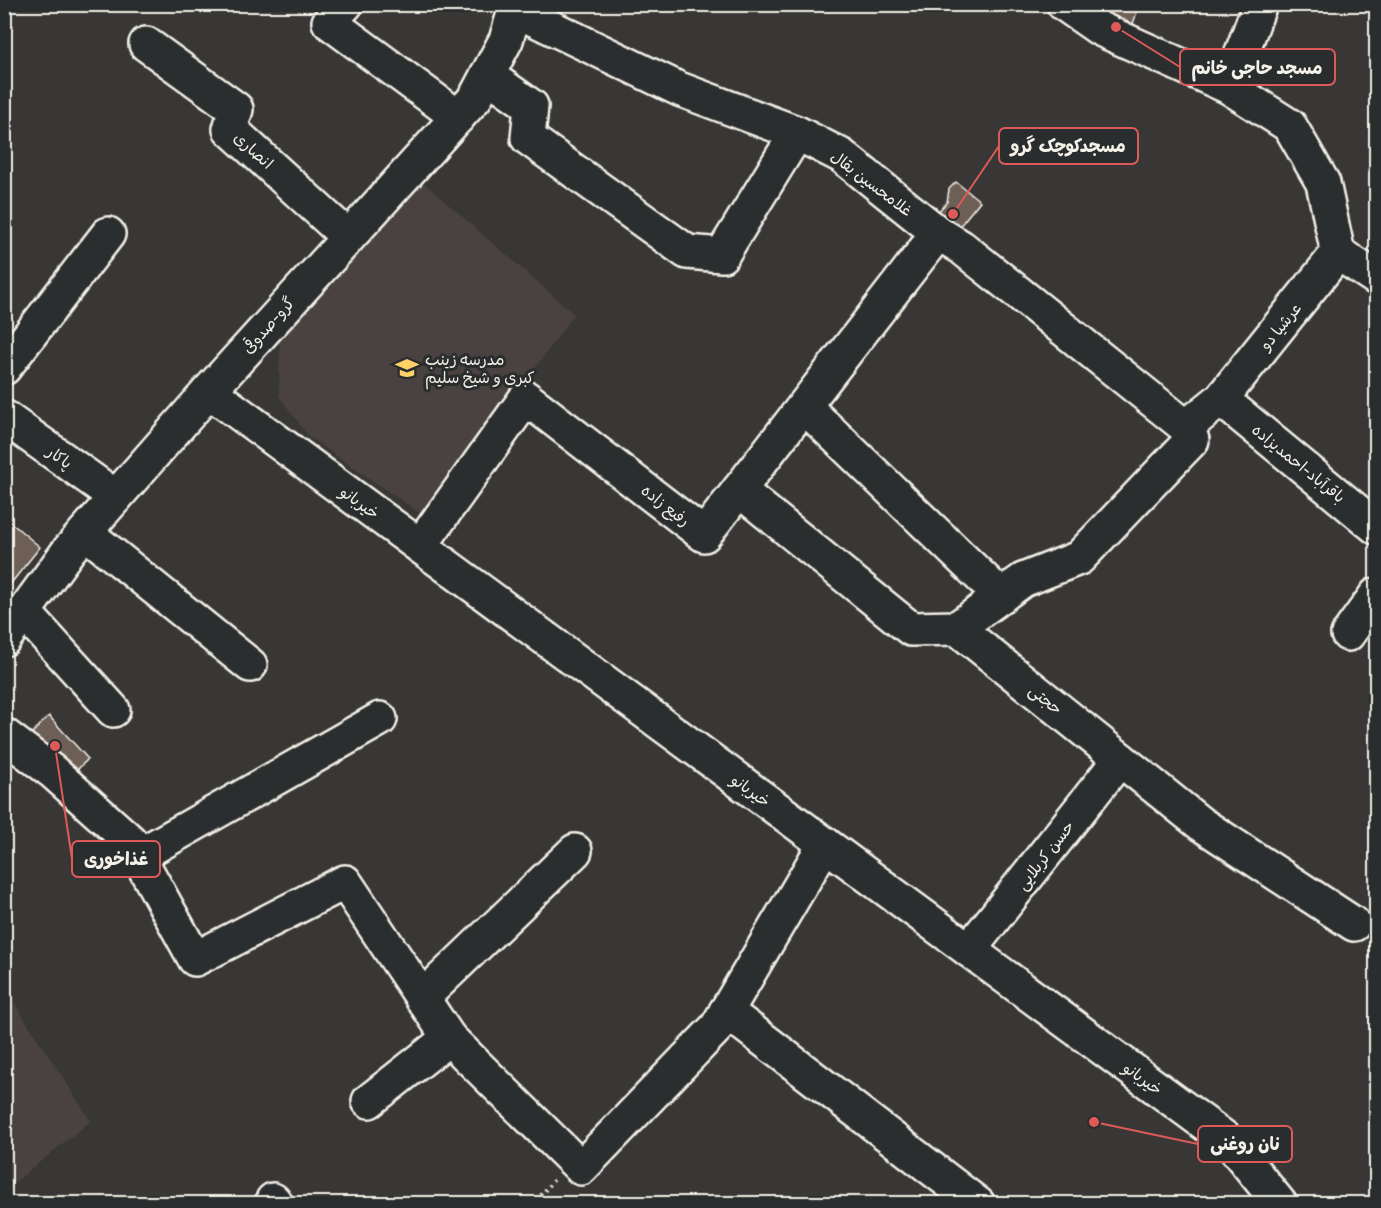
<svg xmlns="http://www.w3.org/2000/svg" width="1381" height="1208" font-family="Pangolin,'Playpen Sans Arabic',sans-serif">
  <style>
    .built { fill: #484340 }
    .building { fill: #6e5e56; stroke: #f4f1e8; stroke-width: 1.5 }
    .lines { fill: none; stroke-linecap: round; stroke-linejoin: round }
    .minor-casing { stroke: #f4f1e8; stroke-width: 38 }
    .major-casing { stroke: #f4f1e8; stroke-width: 38 }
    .path { stroke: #f4f1e8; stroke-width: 4; stroke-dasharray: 1.5 4.5; stroke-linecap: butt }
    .minor { stroke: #2a2d2e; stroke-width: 33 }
    .major { stroke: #2a2d2e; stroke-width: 33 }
    .labels { text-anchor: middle; stroke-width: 6; stroke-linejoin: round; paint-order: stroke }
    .street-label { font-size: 16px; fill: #f4f1e8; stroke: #2a2d2e }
    .poi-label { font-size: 16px; fill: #f4f1e8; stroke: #2a2d2e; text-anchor: start }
    .leader { fill: none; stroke: #de5a58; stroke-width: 2 }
    .callout-dot { fill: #de5a58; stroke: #2a2d2e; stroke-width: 2 }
    .callout { fill: #2a2d2e; stroke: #de5a58; stroke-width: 2 }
    .callout-label { font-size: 18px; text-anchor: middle; font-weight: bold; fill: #f4f1e8 }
  </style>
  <rect width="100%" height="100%" fill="#383736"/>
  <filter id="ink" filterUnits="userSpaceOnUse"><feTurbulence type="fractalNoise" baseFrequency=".0167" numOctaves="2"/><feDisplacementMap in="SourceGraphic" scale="12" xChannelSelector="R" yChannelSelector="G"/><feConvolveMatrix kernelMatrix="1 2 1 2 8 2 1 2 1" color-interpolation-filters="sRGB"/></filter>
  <g filter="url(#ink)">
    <g class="built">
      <path d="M409 170 574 314 427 518 309 437 279 396 280 340Z"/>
      <path d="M4 987 91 1121 5 1190H4Z"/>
    </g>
    <g class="building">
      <path d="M1097 4H1130L1138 9 1127 41 1091 19Z"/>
      <path d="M956 182 980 201 955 232 925 226 947 202 949 189Z"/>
      <path d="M4 517 40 547 4 592Z"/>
      <path d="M49 716 88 759 69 778 26 739Z"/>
    </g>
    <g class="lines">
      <g class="minor-casing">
        <g id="minor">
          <path d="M346 4 329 22 458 117"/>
          <path d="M1064 4 1100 29 1229 87 1290 126 1323 183 1338 253"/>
          <path d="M515 10 679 89 797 133 842 156 938 233 961 247 1186 427 1192 440 1079 558 1023 580 957 628"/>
          <path d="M146 44 236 109 230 129 348 237"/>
          <path d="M487 75 531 106 528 138 687 252 722 255 797 133"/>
          <path d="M1229 87 1260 4"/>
          <path d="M4 368 108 234"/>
          <path d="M1221 399 1376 527"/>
          <path d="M805 407 1001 596"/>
          <path d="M4 417 116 497"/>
          <path d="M1186 427 1221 399 1338 253 1376 278"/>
          <path d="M739 490 911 629 957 628 1201 824 1354 924"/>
          <path d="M85 532 250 665"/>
          <path d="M420 546 526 398 704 535 938 233"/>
          <path d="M24 612 113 710"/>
          <path d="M1348 634 1376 595"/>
          <path d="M4 639 69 550 85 532 209 391 475 98 506 40 517 4"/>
          <path d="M4 735 53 772 130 841 195 959 345 882 449 1038 581 1168 717 1027 825 844"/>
          <path d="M138 856 380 719"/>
          <path d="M969 950 1120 759"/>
          <path d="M422 998 575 851"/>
          <path d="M726 1011 978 1204"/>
          <path d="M369 1101 449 1038"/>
          <path d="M273 1200 276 1204"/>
        </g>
      </g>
      <g class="major-casing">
        <path id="major" d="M209 391 1230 1142 1280 1204"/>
      </g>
      <path class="path" d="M533 1204 554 1180"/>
      <use href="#minor" class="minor"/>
      <use href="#major" class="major"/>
    </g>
  </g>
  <defs>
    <g id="school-bare" transform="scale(1.8)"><path d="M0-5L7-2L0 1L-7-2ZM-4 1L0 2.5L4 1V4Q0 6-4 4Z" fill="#ffd166" stroke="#2a2d2e" stroke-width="2.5" paint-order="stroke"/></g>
  </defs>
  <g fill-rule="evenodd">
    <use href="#school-bare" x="407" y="368"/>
  </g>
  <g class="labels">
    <g class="street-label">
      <text transform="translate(254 150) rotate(42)" y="6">انصاری</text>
      <text transform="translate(872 183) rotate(37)" y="6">غلامحسین بقال</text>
      <text transform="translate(268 325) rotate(-48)" y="6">گرو-صدوقی</text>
      <text transform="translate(1280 326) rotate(-51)" y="6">عرشیا دو</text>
      <text transform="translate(60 457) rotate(36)" y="6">پاکار</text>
      <text transform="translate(1299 463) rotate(39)" y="6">باقرآباد-احمدیزاده</text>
      <text transform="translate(360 502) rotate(36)" y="6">خیربانو</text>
      <text transform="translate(666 505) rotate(38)" y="6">رفیع زاده</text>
      <text transform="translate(1046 699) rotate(39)" y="6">حجتی</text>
      <text transform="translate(751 790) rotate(36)" y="6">خیربانو</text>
      <text transform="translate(1045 855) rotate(-52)" y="6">حسن کربلایی</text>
      <text transform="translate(1143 1078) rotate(36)" y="6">خیربانو</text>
    </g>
    <g class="poi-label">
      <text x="425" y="365">مدرسه زینب<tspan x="425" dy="18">کبری و شیخ سلیم</tspan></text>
    </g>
  </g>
  <path class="leader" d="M1116 27L1180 67M953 214L999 146M55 746L72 859M1094 1122L1198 1144"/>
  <g class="callout-dot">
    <circle cx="1116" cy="27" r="6"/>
    <circle cx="953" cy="214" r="6"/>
    <circle cx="55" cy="746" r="6"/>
    <circle cx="1094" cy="1122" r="6"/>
  </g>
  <g class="callout">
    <rect x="1180" y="49" width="155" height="36" rx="6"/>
    <rect x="999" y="128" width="139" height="36" rx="6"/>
    <rect x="72" y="841" width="88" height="36" rx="6"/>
    <rect x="1198" y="1126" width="94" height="36" rx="6"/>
  </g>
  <g class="callout-label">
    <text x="1257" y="74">مسجد حاجی خانم</text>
    <text x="1068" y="152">مسجدکوچک گرو</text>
    <text x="116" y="865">غذاخوری</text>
    <text x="1245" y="1150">نان روغنی</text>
  </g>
  <rect width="1381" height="1208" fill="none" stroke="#2a2d2e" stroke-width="24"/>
  <rect x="12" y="12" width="1357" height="1184" fill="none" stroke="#f4f1e8" stroke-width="2" filter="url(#ink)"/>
</svg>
